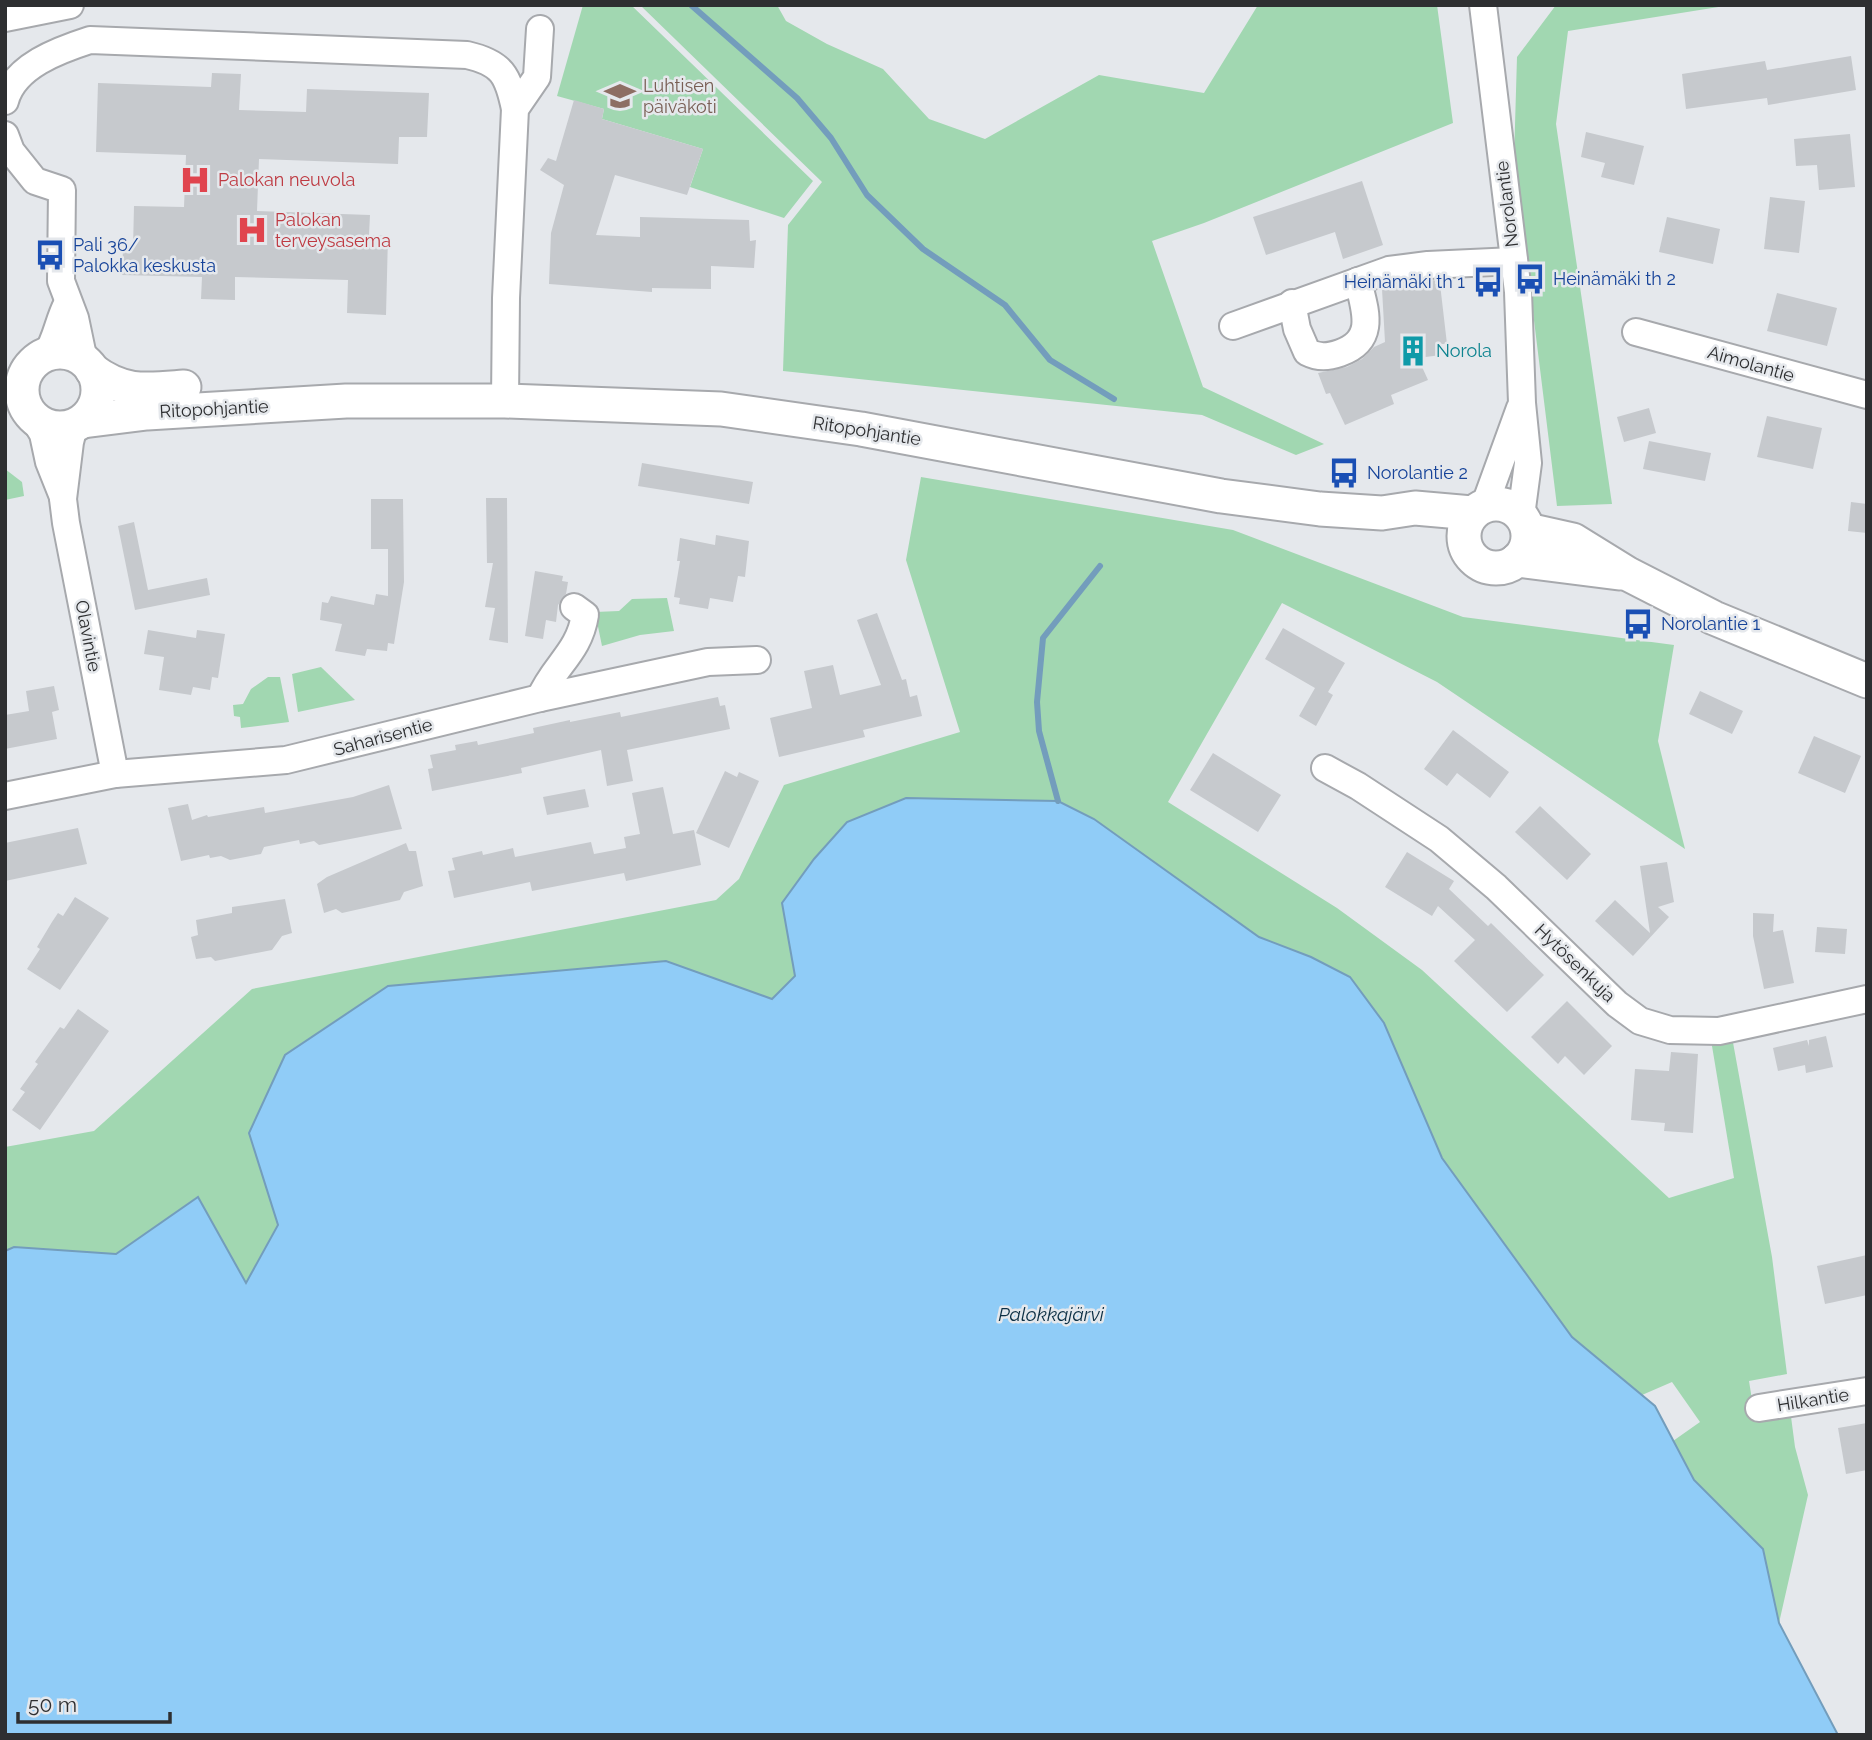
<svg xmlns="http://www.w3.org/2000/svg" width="1872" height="1740" font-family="Raleway,sans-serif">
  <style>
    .green { fill: #a1d7b1 }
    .water { fill: #90ccf7; stroke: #739dbc; stroke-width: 2 }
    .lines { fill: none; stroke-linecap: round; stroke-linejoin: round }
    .stream { stroke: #739dbc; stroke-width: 6 }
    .building { fill: #c6c9cd }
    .minor-casing { stroke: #a7a9ad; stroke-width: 30 }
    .major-casing { stroke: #a7a9ad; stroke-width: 37 }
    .minor { stroke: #fff; stroke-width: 26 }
    .major { stroke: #fff; stroke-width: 33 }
    .labels { text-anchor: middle; stroke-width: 5; stroke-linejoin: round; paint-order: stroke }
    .education-label { font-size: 18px; fill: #785e54; stroke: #e5e8ec; text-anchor: start }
    .health-label { font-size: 18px; fill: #be3a42; stroke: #e5e8ec; text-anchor: start }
    .street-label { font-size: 18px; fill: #2e2f31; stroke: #e5e8ec }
    .transit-label { font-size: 18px; fill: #164399; stroke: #e5e8ec; text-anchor: start }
    .culture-label { font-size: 18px; fill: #0d838f; stroke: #e5e8ec; text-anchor: start }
    .water-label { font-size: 19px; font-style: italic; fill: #0c2f44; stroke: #e5e8ec }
  </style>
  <rect width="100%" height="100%" fill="#e5e8ec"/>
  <g class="green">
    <path d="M583 5H631L813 181 784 218 690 187 703 149 602 119 604 109 557 96Z"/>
    <path d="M640 5H777L786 21 827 44 883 69 929 119 985 139 1099 75 1204 93 1258 5H1437L1453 123 1204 223 1152 241 1203 387 1324 444 1296 455 1202 415 783 371 788 225 822 182Z"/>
    <path d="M1556 5H1731L1568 31 1556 124 1612 504 1557 506 1514 159 1517 57Z"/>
    <path d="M5 469 22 482 24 496 5 500Z"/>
    <path d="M921 477 1233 530 1463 617 1674 645 1658 741 1685 849 1437 682 1282 603 1168 802 1337 908 1422 970 1669 1198 1734 1178 1711 1040 1732 1037 1772 1257 1787 1374 1749 1381 1753 1406 1790 1409 1795 1447 1808 1495 1779 1623 1763 1549 1694 1480 1673 1441 1700 1422 1672 1382 1642 1395 1572 1337 1442 1158 1384 1023 1310 957 1259 937 1094 819 1058 801 906 798 782 903 795 976 772 999 666 961 388 986 285 1055 249 1133 278 1225 246 1284 197 1197 116 1255 14 1247 5 1251V1147L94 1131 252 989 716 900 739 879 784 785 960 732 906 560Z"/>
    <path d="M667 598 674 631 640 635 602 646 595 612 619 611 632 599Z"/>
    <path d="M321 667 355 700 298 712 292 674Z"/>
    <path d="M268 677H280L289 722 241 728 240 717 234 716 233 705 243 704 251 689Z"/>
  </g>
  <path class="water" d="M906 798 1058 801 1094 819 1259 937 1311 957 1350 977 1384 1023 1442 1158 1572 1337 1655 1406 1694 1480 1763 1549 1779 1623 1838 1735H5V1251L14 1247 116 1254 198 1197 246 1283 278 1225 249 1133 285 1055 388 986 666 961 772 999 795 976 782 903 814 859 847 822Z"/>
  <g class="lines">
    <g class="stream">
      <path d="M691 5 797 98 831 138 867 195 923 249 1005 305 1050 360 1114 399"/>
      <path d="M1058 801 1039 731 1037 702 1043 638 1100 566"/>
    </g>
  </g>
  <g class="building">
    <path d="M1851 56 1856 90 1768 105 1767 98 1686 109 1682 74 1765 61 1767 70Z"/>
    <path d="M212 73 241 74 239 110 306 112 307 89 429 93 427 137H399L398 164 259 159 257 211 370 215 369 235 388 236 386 315 347 313 348 280 235 277V300L201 299 202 277 122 275 123 248H133L134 206 184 207 186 155 96 152 98 83 211 87Z"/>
    <path d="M574 100 604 109 602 119 703 149 687 195 615 175 596 235 640 237V217L749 220 750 241 756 240 754 268 711 266V289L652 288V292L549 284 551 233 564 185 540 170 548 158 556 161Z"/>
    <path d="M1586 132 1644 146 1634 185 1601 177 1605 163 1581 157Z"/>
    <path d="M1850 134 1855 187 1819 190 1817 165 1796 166 1794 139Z"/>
    <path d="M1362 181 1383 245 1343 259 1335 232 1266 255 1253 217Z"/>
    <path d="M1770 197 1805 201 1799 253 1764 249Z"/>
    <path d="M1667 217 1720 229 1713 264 1659 252Z"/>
    <path d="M1435 280V284H1440L1447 344H1440L1441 355 1418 358 1428 380 1391 395 1394 404 1345 425 1330 393 1326 394 1318 373 1347 367 1362 359 1374 347 1385 342 1382 289 1393 285Z"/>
    <path d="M1777 293 1837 308 1827 346 1767 331Z"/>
    <path d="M1649 408 1656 433 1624 442 1617 417Z"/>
    <path d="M1767 416 1822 428 1813 469 1757 457Z"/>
    <path d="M1649 441 1711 453 1705 481 1643 469Z"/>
    <path d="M642 463 753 482 749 504 638 486Z"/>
    <path d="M486 498H507L508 643 489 640 495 608 485 607 493 563H487Z"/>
    <path d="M371 499H403L404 582 394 644 388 643 387 651 367 649 365 656 335 651 342 624 320 620 322 602 328 603 331 596 374 605 376 594 388 596V549H371Z"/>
    <path d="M1851 502 1867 504V533L1848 531Z"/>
    <path d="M134 522 148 590 207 578 210 595 135 610 118 526Z"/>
    <path d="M716 535 749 541 745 577 738 576 733 602 710 598 708 609 679 604 680 598 674 597 680 561H677L680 538 715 545Z"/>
    <path d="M535 571 563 576 562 581 568 582 566 594 558 605 556 622 546 620 543 639 525 636Z"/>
    <path d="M877 613 902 680 906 679 910 697 917 695 922 716 863 730 865 737 779 757 770 718 812 708 804 671 833 665 840 695 881 685 857 620Z"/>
    <path d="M1283 628 1345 663 1328 692 1333 695 1316 726 1299 716 1315 688 1265 659Z"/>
    <path d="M148 630 196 638 197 630 225 634 218 678 212 677 210 690 193 687 191 695 159 690 164 657 144 654Z"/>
    <path d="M54 686 59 710 52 712 57 739 5 749V715L29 711 26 691Z"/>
    <path d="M1700 691 1743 711 1732 734 1689 714Z"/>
    <path d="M718 697 720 706 725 705 730 729 627 750 633 781 607 786 601 750 521 768 522 773 432 791 428 769 433 768 430 755 456 750 455 745 477 741 478 745 534 733 533 728 570 720V722L620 712 621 717Z"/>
    <path d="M1453 730 1509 772 1490 798 1457 773 1447 786 1424 769Z"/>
    <path d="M1814 736 1861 756 1845 793 1798 773Z"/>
    <path d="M1213 753 1281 795 1258 832 1190 790Z"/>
    <path d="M725 771 737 777 739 772 759 781 729 848 696 833Z"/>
    <path d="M389 785 402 829 319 845 314 841 300 844 299 840 264 847 261 854 230 860 221 856 210 858 209 855 181 861 168 808 188 804 192 820 207 815 208 817 264 807 265 813 353 797Z"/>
    <path d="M663 787 673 834 694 830 701 865 626 881 624 873 532 891 530 882 454 898 448 871 455 870 452 858 482 851 483 855 513 848 515 857 591 842 594 854 626 848 624 837 640 834 632 793Z"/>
    <path d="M585 789 589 807 547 815 543 797Z"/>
    <path d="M1540 806 1591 854 1567 880 1515 832Z"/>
    <path d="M78 828 87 864 5 881V843Z"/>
    <path d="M406 843 409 851H416L423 886 404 892 400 900 342 913 336 909 324 913 317 884 327 877Z"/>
    <path d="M1407 852 1454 881 1449 889 1488 926 1491 923 1544 975 1507 1012 1454 961 1475 940 1438 906 1432 916 1385 887Z"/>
    <path d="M1667 862 1674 902 1658 907 1669 917 1633 956 1595 921 1615 900 1650 933 1640 866Z"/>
    <path d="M75 897 109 918 60 990 27 969 40 949 37 947 52 922 58 913 63 916Z"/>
    <path d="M285 899 292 933 282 936 272 950 215 961 211 957 196 959 191 937 198 935 196 920 232 913V907Z"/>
    <path d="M1753 913 1774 914 1773 932 1783 930 1794 983 1764 989 1753 936Z"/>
    <path d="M1817 927 1847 929 1845 954 1815 952Z"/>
    <path d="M1567 1001 1612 1046 1584 1075 1565 1056 1558 1064 1531 1037Z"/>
    <path d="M78 1009 109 1031 40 1130 12 1110 25 1092 20 1089 38 1064 35 1062 60 1027 64 1029Z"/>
    <path d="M1826 1036 1833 1067 1806 1073 1805 1065 1778 1071 1773 1048 1807 1040 1809 1046V1040Z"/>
    <path d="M1671 1052 1698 1054 1693 1133 1664 1131 1665 1123 1631 1120 1635 1069 1669 1071Z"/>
    <path d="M1867 1255V1295L1825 1304 1817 1266Z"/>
    <path d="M1867 1423V1470L1846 1474 1838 1428Z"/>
  </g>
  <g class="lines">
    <g class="minor-casing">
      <g id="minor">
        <path d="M1483 5 1518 292 1522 403 1528 463 1521 516"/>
        <path d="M5 18 70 5"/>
        <path d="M5 101C14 66 59 50 90 40L467 55C502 63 508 75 515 109"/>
        <path d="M5 135 11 151 35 181 62 190 61 281 75 318 84 361"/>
        <path d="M1292 303 1297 329 1307 352C1319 358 1328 357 1340 353 1377 340 1365 310 1358 281"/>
        <path d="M1233 326 1389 270 1428 265 1514 261"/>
        <path d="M1636 332 1867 395"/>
        <path d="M46 355C57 338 58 321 67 304"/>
        <path d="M505 401 506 298 515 109 537 77 540 29"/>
        <path d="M34 419 43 434 49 462 63 497"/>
        <path d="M74 426 70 442 63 499 66 523 115 774"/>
        <path d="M1484 507 1520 408"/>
        <path d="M540 698C554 665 579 653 585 615L574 607"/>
        <path d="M1325 768 1358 786 1439 839 1496 887 1617 1004 1640 1021 1670 1030 1719 1031 1867 999"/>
        <path d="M5 796 115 774 286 760 540 698 708 662 757 660"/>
        <path d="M1759 1408 1867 1391"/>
      </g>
    </g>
    <g class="major-casing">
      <g id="major">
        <circle cx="60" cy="390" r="38"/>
        <path d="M92 370C124 394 146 390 184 387"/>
        <path d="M83 421 147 413 346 401H505L721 409 861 429 1221 496 1320 509 1382 513 1415 508 1472 513"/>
        <circle cx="1496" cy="536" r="32"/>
        <path d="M1528 530 1573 540 1628 574 1714 618 1867 681"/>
        <path d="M1517 560 1619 573"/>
      </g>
    </g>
    <use href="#minor" class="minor"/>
    <use href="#major" class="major"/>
  </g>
  <defs>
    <g id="school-bare" transform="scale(2.415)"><path d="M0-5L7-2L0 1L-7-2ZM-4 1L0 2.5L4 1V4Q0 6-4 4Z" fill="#8d6e63" stroke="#e5e8ec" stroke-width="2.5" paint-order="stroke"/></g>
    <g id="hospital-bare" transform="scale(2.415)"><path d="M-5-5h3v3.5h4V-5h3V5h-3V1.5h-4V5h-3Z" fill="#e0444e" stroke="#e5e8ec" stroke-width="2.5" paint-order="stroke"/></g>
    <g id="bus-bare" transform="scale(2.415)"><path d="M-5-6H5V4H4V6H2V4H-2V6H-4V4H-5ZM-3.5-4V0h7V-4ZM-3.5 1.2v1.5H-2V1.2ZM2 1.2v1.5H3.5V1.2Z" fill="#1a4fb4" stroke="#e5e8ec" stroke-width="2.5" paint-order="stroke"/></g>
    <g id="building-bare" transform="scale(2.415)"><path d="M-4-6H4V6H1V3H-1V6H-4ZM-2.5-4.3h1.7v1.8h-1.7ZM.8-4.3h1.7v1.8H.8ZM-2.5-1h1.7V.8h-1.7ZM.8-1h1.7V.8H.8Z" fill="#0f9aa8" stroke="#e5e8ec" stroke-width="2.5" paint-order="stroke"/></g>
  </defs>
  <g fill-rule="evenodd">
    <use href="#school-bare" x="620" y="96"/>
    <use href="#hospital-bare" x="195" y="180"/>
    <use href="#hospital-bare" x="252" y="230"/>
    <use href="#bus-bare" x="50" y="255"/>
    <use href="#bus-bare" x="1530" y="279"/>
    <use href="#bus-bare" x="1488" y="282"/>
    <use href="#building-bare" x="1413" y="351"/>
    <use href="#bus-bare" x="1344" y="473"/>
    <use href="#bus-bare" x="1638" y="624"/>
  </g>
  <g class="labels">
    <g class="education-label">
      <text x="643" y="92">Luhtisen<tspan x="643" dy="21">päiväkoti</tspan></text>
    </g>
    <g class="health-label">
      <text x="218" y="186">Palokan neuvola</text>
      <text x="275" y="226">Palokan<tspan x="275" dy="21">terveysasema</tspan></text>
    </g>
    <g class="street-label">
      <text transform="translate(1507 204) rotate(-97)" y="6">Norolantie</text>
      <text transform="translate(1751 364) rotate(16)" y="6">Aimolantie</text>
      <text transform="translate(214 409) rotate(-3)" y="6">Ritopohjantie</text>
      <text transform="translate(867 431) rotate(9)" y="6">Ritopohjantie</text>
      <text transform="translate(88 636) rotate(79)" y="6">Olavintie</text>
      <text transform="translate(383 737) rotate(-15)" y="6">Saharisentie</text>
      <text transform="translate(1575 963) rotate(44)" y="6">Hytösenkuja</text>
      <text transform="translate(1813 1400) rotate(-9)" y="6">Hilkantie</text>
    </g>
    <g class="transit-label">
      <text x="73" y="251">Pali 36/<tspan x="73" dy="21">Palokka keskusta</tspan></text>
      <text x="1553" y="285">Heinämäki th 2</text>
      <text x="1465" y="288" text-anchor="end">Heinämäki th 1</text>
      <text x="1367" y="479">Norolantie 2</text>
      <text x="1661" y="630">Norolantie 1</text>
    </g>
    <g class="culture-label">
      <text x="1436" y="357">Norola</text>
    </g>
    <g class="water-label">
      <text x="1051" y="1321">Palokkajärvi</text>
    </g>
  </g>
  <rect width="1872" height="1740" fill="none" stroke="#2e2f31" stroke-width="14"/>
  <path d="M18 1712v10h152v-10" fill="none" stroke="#2e2f31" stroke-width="3.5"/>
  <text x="28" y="1712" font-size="21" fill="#2e2f31" stroke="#e5e8ec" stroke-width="5" paint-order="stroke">50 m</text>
</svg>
